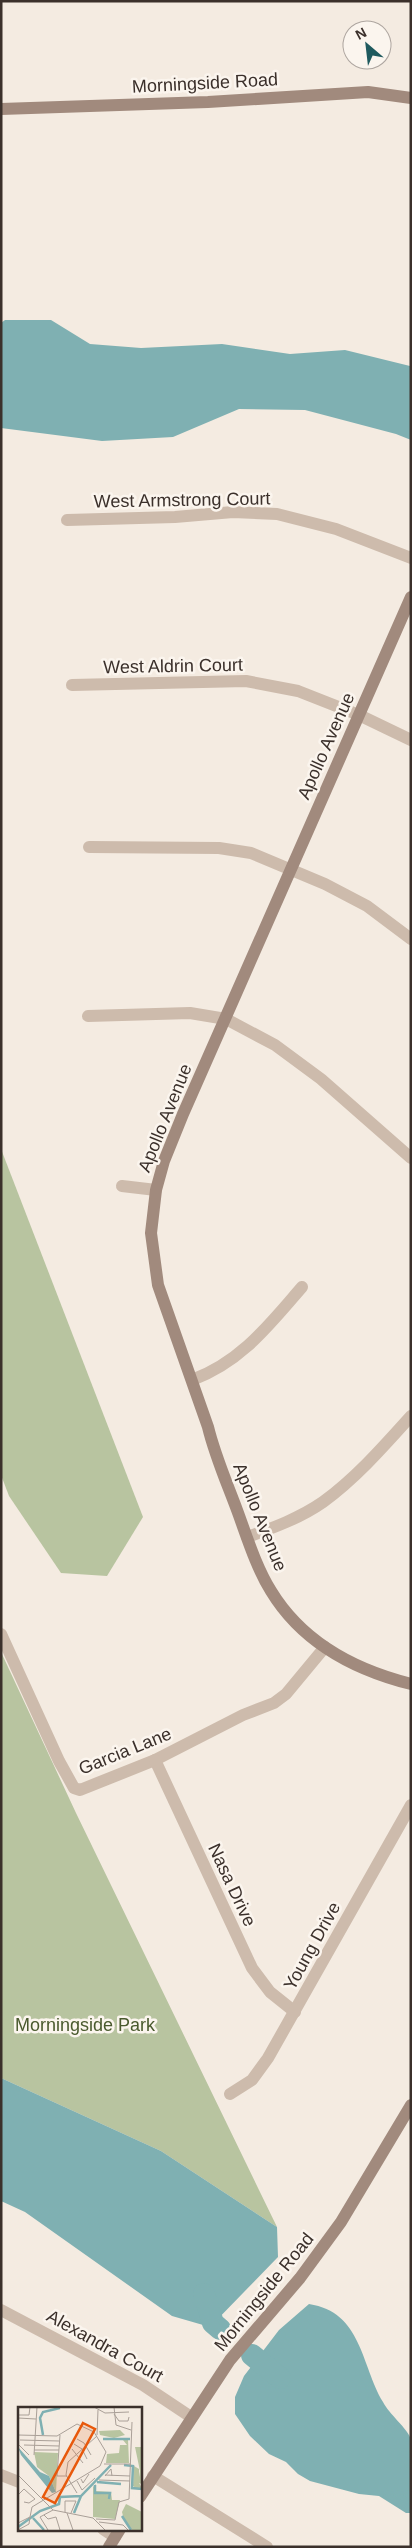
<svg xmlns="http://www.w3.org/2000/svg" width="412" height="2548" font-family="Helvetica,sans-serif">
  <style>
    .green { fill: #b8c4a0 }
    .water { fill: #7fb0b2 }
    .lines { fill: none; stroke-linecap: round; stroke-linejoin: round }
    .river { stroke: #7fb0b2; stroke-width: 22 }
    .street { stroke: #cdbbac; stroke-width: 12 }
    .secondary { stroke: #a18a7d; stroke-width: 12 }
    .labels { text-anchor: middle; stroke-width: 5; stroke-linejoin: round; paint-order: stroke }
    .street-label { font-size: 18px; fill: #3b302b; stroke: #fbf5ee }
    .park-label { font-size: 18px; fill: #4a5a2e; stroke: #fbf5ee }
    .inset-river { fill: none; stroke: #7fb0b2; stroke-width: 2.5 }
    .inset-road { fill: none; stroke: #aaa098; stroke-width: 1 }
    .view { fill: #e8590c; fill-opacity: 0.15; stroke: #e8590c; stroke-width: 2.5 }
    .inset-edge { fill: none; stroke: #3b302b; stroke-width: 2.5 }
  </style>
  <rect width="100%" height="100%" fill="#f4ebe1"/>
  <g class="green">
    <path d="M1 1149 143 1517 107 1576 61 1573 9 1496 1 1475Z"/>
    <path d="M1 1652 76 1813 277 2227 161 2151 1 2078Z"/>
  </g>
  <g class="water">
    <path d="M5 320H51L90 344 141 348 222 344 290 354 345 350 410 366 411 440 396 434 305 410 239 409 173 437 102 441 1 428V323Z"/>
    <path d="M1 2078 161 2151 277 2227 278 2257 210 2327 172 2316 25 2212 1 2201Z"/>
    <path d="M309 2304C362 2312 361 2365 383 2402 389 2414 407 2428 411 2439 412 2450 411 2498 411 2513H406L379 2496 359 2494 310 2481 298 2474 286 2462 269 2454 250 2436 235 2414V2397L244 2376 279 2330Z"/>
  </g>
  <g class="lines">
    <g class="river">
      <path d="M204 2294 213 2323 220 2329"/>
      <path d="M252 2355 280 2378"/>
    </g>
    <g class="street">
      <path d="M67 520 175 517 233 512 277 514 336 529 411 558"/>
      <path d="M72 685 246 681 298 691 359 715 411 740"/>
      <path d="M89 847 219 848 251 853 325 884 367 906 411 939"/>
      <path d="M88 1016 190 1013 226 1019 275 1045 321 1079 411 1158"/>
      <path d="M122 1186 156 1190"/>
      <path d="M192 1380C241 1362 269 1325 302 1287"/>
      <path d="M247 1537C273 1528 300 1518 323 1502 356 1478 384 1446 411 1416"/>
      <path d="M1 1634 59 1761 74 1788 80 1790 155 1760 243 1715 274 1703 286 1694 325 1647"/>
      <path d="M155 1760 252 1968 270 1992 295 2012"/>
      <path d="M230 2094 252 2080 268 2058 411 1805"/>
      <path d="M1 2310 143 2385 191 2417"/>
      <path d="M1 2475 19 2482"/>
      <path d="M153 2476 267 2547"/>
      <path d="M103 2529 115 2537"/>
    </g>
    <g class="secondary">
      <path d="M1 109 208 102 368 92 411 98"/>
      <path d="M411 597 183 1114 164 1161 156 1190 151 1233 158 1285 208 1427C215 1456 227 1483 237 1510 247 1537 256 1567 271 1591 302 1642 355 1670 411 1684"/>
      <path d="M140 2497 230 2360 300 2278 341 2222 411 2105"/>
      <path d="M109 2547 120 2529"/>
    </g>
  </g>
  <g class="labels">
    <g class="street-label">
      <text transform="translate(205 83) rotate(-3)" y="6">Morningside Road</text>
      <text transform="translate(182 500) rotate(-1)" y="6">West Armstrong Court</text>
      <text transform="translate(173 666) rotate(-1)" y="6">West Aldrin Court</text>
      <text transform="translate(326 746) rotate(-66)" y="6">Apollo Avenue</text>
      <text transform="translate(165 1118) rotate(-68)" y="6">Apollo Avenue</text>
      <text transform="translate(260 1517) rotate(68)" y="6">Apollo Avenue</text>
      <text transform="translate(125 1751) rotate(-22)" y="6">Garcia Lane</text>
      <text transform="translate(232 1885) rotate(65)" y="6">Nasa Drive</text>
      <text transform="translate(312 1946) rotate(-61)" y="6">Young Drive</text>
      <text transform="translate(264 2292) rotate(-51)" y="6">Morningside Road</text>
      <text transform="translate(105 2346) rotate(29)" y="6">Alexandra Court</text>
    </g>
    <g class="park-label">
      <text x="85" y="2031">Morningside Park</text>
    </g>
  </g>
  <g transform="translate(18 2407)">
    <rect width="124" height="124" fill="#f4ebe1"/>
    <path d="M102 23 107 28 96 31 82 28 81 24ZM110 32 111 56H88L89 47 101 46 102 38H109L105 33ZM123 33H124V77L121 76 124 81H118L115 79 116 59 121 62V70L122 64 117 40H123ZM16 45 40 46 38 85 31 69 19 60ZM78 77V84L93 85 94 93H102L97 112 75 110V80ZM108 97 124 105V123H114L106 113 104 105Z" fill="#b8c4a0"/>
    <path d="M0 40 22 65 31 69 38 85 34 86 3 48Z" fill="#7fb0b2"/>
    <path class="inset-river" d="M25 28 22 11 25 5 42 1M85 32H112M106 58 115 59 114 81 124 82M79 75 103 77M77 78V86H92L91 92M56 106 63 89M104 109 113 123M15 111 26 123M0 120 22 104 41 97 42 90 63 89 93 58"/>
    <path class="inset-road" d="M76 0 87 6 111 5M96 0 98 18 113 23M96 7 101 14H110L111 10M1 8H11L12 0M0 11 18 12M0 28 39 29 59 17 76 25 88 45 82 59 14 100 12 110 0 116M42 28 39 69H49M79 28 80 3M59 32 66 36 73 48M2 33 41 34M0 37 11 48M56 37 64 42 69 52M6 38 41 39M54 42 65 56M16 43H41M16 48 19 0M86 57H112M0 68 35 103 75 111 87 123M87 68 112 69M87 69 93 62 94 69M63 72 65 76 71 67M81 73 112 74M59 74 64 83 77 71M59 86 48 68 50 55 79 29M0 88 6 82 17 92 11 96 6 95M47 105V94H58L53 106M49 106 55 123M26 108 30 112 38 110 42 123M78 112 97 113 101 95 111 92 114 15M81 115 105 118 110 123M0 123 11 117 12 110M30 123 22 110 35 103"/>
    <path class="view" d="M65 16 77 22 37 96 25 90Z"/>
    <rect width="124" height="124" class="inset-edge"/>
  </g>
  <rect width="412" height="2548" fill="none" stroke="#3b302b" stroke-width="5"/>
  <g transform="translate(367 45) rotate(332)"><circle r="24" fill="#fbf5ee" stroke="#aea6a0"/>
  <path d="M0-4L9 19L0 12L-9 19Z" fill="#1f5a5e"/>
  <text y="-8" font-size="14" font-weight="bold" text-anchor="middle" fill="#3b302b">N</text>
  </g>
</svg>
